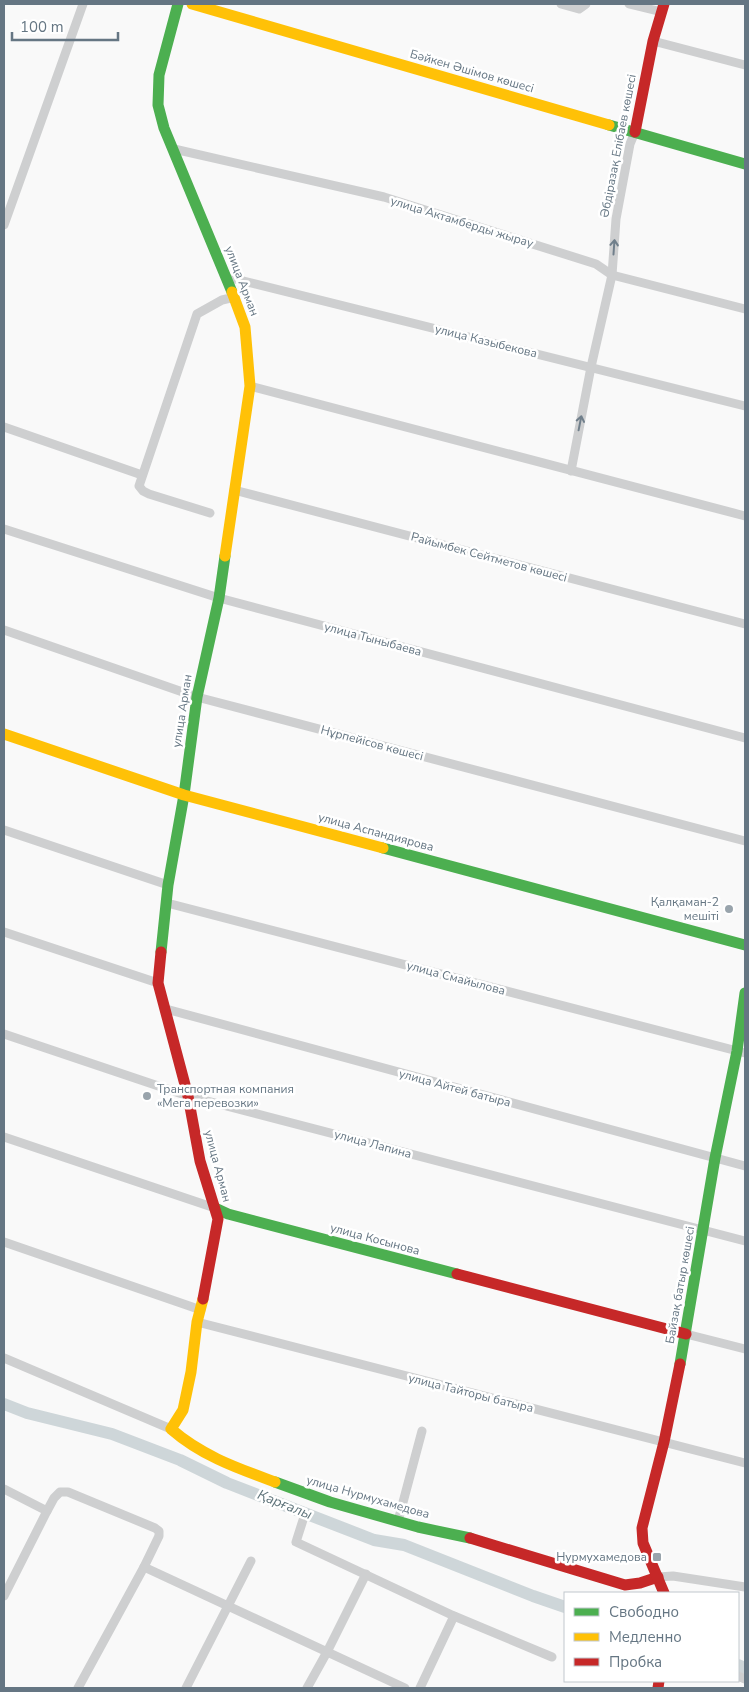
<svg xmlns="http://www.w3.org/2000/svg" width="749" height="1692" font-family="'Nunito Sans',sans-serif">
  <style>
    .lines { fill: none; stroke-linecap: round; stroke-linejoin: round }
    .river { stroke: #ced6d9; stroke-width: 12 }
    .street { stroke: #cecfd0; stroke-width: 9 }
    .fast { stroke: #4caf50; stroke-width: 11 }
    .slow { stroke: #ffc107; stroke-width: 11 }
    .jam { stroke: #c62828; stroke-width: 11 }
    .oneway { stroke: #707f8b }
    .poi-dot { fill: #99a4ac; stroke: #fff; stroke-width: 2 }
    .labels { text-anchor: middle; stroke-width: 5; stroke-linejoin: round; paint-order: stroke }
    .street-label { font-size: 12px; fill: #657683; stroke: #fff }
    .poi-label { font-size: 12px; fill: #657683; stroke: #fff; text-anchor: end }
    .water-label { font-size: 14px; font-style: italic; fill: #60757c; stroke: #fff }
  </style>
  <rect width="100%" height="100%" fill="#f9f9f9"/>
  <g class="lines">
    <g class="river">
      <path d="M4 1404 27 1413 112 1434 180 1460 227 1483 374 1540 404 1545 533 1596 565 1607"/>
      <path d="M738 1665 745 1668"/>
    </g>
    <g class="street">
      <path d="M561 4 579 9 586 4"/>
      <path d="M629 4 662 12"/>
      <path d="M653 41 745 65"/>
      <path d="M174 149 384 197 596 264 612 275 745 309"/>
      <path d="M4 225 83 4"/>
      <path d="M227 277 745 406"/>
      <path d="M250 386 745 516"/>
      <path d="M4 427 142 475"/>
      <path d="M571 471 591 367 612 275 616 219 630 144 635 132"/>
      <path d="M234 490 745 624"/>
      <path d="M210 513 149 494 143 491 139 486 197 314 222 300 235 297"/>
      <path d="M4 529 219 598 745 738"/>
      <path d="M4 630 197 697 745 841"/>
      <path d="M4 830 168 885"/>
      <path d="M167 903 745 1053"/>
      <path d="M4 932 158 983"/>
      <path d="M166 1009 745 1166"/>
      <path d="M4 1034 188 1096 745 1241"/>
      <path d="M4 1137 215 1208"/>
      <path d="M4 1242 201 1310"/>
      <path d="M197 1322 745 1463"/>
      <path d="M686 1334 745 1349"/>
      <path d="M4 1358 171 1429"/>
      <path d="M4 1489 47 1511"/>
      <path d="M303 1520 296 1542 454 1616 552 1657"/>
      <path d="M398 1521 422 1431"/>
      <path d="M144 1567 405 1688"/>
      <path d="M658 1577 673 1576 745 1587"/>
      <path d="M4 1596 47 1511 54 1498 60 1492H68L155 1528 159 1531V1536L144 1567 78 1688"/>
      <path d="M738 1676 745 1679"/>
      <path d="M186 1688 251 1561"/>
      <path d="M307 1688 327 1652 366 1574"/>
      <path d="M420 1688 454 1616"/>
    </g>
    <g class="fast">
      <path d="M178 4 159 75 158 105 164 128 232 292"/>
      <path d="M609 125 745 164"/>
      <path d="M383 848 745 945"/>
      <path d="M161 952 168 885 184 795 197 697 219 598 225 556"/>
      <path d="M215 1208 228 1214 457 1274"/>
      <path d="M680 1364 715 1158 737 1051 745 993"/>
      <path d="M275 1482 330 1502 418 1527 470 1538"/>
    </g>
    <g class="slow">
      <path d="M192 4 609 125"/>
      <path d="M225 556 250 386 245 327 232 292"/>
      <path d="M4 734 184 795 383 848"/>
      <path d="M203 1299 197 1322 191 1372 183 1410 171 1429C202 1456 237 1468 275 1482"/>
    </g>
    <g class="jam">
      <path d="M635 132 653 41 664 4"/>
      <path d="M161 952 158 983 188 1096 200 1161 218 1219 203 1299"/>
      <path d="M457 1274 686 1334"/>
      <path d="M470 1538 625 1585 640 1583 658 1577"/>
      <path d="M664 1593 643 1543 642 1528 664 1442 680 1364"/>
      <path d="M658 1688 659 1681"/>
    </g>
  </g>
  <defs><path id="oneway-shaft" d="M-6 0H5M1.5-3L5.5 0L1.5 3" fill="none" stroke-width="1.6" stroke-linecap="round" stroke-linejoin="round" transform="scale(1.25)"/></defs>
  <g class="oneway">
    <use href="#oneway-shaft" transform="translate(614 247) rotate(-86)"/>
    <use href="#oneway-shaft" transform="translate(580 423) rotate(-79)"/>
  </g>
  <g class="poi-dot">
    <circle cx="729" cy="909" r="5"/>
    <circle cx="147" cy="1096" r="5"/>
    <rect x="652" y="1552" width="10" height="10" rx="2.5"/>
  </g>
  <g class="labels">
    <g class="street-label">
      <text transform="translate(472 71) rotate(16)" y="4">Бәйкен Әшімов көшесі</text>
      <text transform="translate(618 146) rotate(-79)" y="4">Әбдіразақ Елібаев көшесі</text>
      <text transform="translate(462 222) rotate(17)" y="4">улица Актамберды жырау</text>
      <text transform="translate(242 281) rotate(69)" y="4">улица Арман</text>
      <text transform="translate(486 341) rotate(14)" y="4">улица Казыбекова</text>
      <text transform="translate(489 557) rotate(15)" y="4">Райымбек Сейтметов көшесі</text>
      <text transform="translate(373 639) rotate(15)" y="4">улица Тыныбаева</text>
      <text transform="translate(182 711) rotate(-81)" y="4">улица Арман</text>
      <text transform="translate(372 743) rotate(15)" y="4">Нұрпейісов көшесі</text>
      <text transform="translate(376 832) rotate(15)" y="4">улица Аспандиярова</text>
      <text transform="translate(456 978) rotate(15)" y="4">улица Смайылова</text>
      <text transform="translate(455 1088) rotate(15)" y="4">улица Айтей батыра</text>
      <text transform="translate(373 1144) rotate(15)" y="4">улица Лапина</text>
      <text transform="translate(218 1166) rotate(75)" y="4">улица Арман</text>
      <text transform="translate(375 1239) rotate(15)" y="4">улица Косынова</text>
      <text transform="translate(680 1285) rotate(-80)" y="4">Байзақ батыр көшесі</text>
      <text transform="translate(471 1393) rotate(14)" y="4">улица Тайторы батыра</text>
      <text transform="translate(368 1497) rotate(16)" y="4">улица Нурмухамедова</text>
    </g>
    <g class="poi-label">
      <text x="719" y="906">Қалқаман-2<tspan x="719" dy="14">мешіті</tspan></text>
      <text x="157" y="1093" text-anchor="start">Транспортная компания<tspan x="157" dy="14">«Мега перевозки»</tspan></text>
      <text x="647" y="1561">Нурмухамедова</text>
    </g>
    <g class="water-label">
      <text transform="translate(285 1504) rotate(22)" y="5">Қарғалы</text>
    </g>
  </g>
  <rect width="749" height="1692" fill="none" stroke="#657683" stroke-width="10"/>
  <rect x="564" y="1592" width="175" height="90" fill="#ffffff" stroke="#c1c8cd"/>
  <rect x="574" y="1608" width="25" height="8" fill="#4caf50" stroke="#c1c8cd"/>
  <text x="609" y="1617" font-size="15" fill="#657683">Свободно</text>
  <rect x="574" y="1633" width="25" height="8" fill="#ffc107" stroke="#c1c8cd"/>
  <text x="609" y="1642" font-size="15" fill="#657683">Медленно</text>
  <rect x="574" y="1658" width="25" height="8" fill="#c62828" stroke="#c1c8cd"/>
  <text x="609" y="1667" font-size="15" fill="#657683">Пробка</text>
  <path d="M12 32v8h106v-8" fill="none" stroke="#657683" stroke-width="2.5"/>
  <text x="20" y="32" font-size="15" fill="#657683" stroke="#ffffff" stroke-width="4" paint-order="stroke">100 m</text>
</svg>
